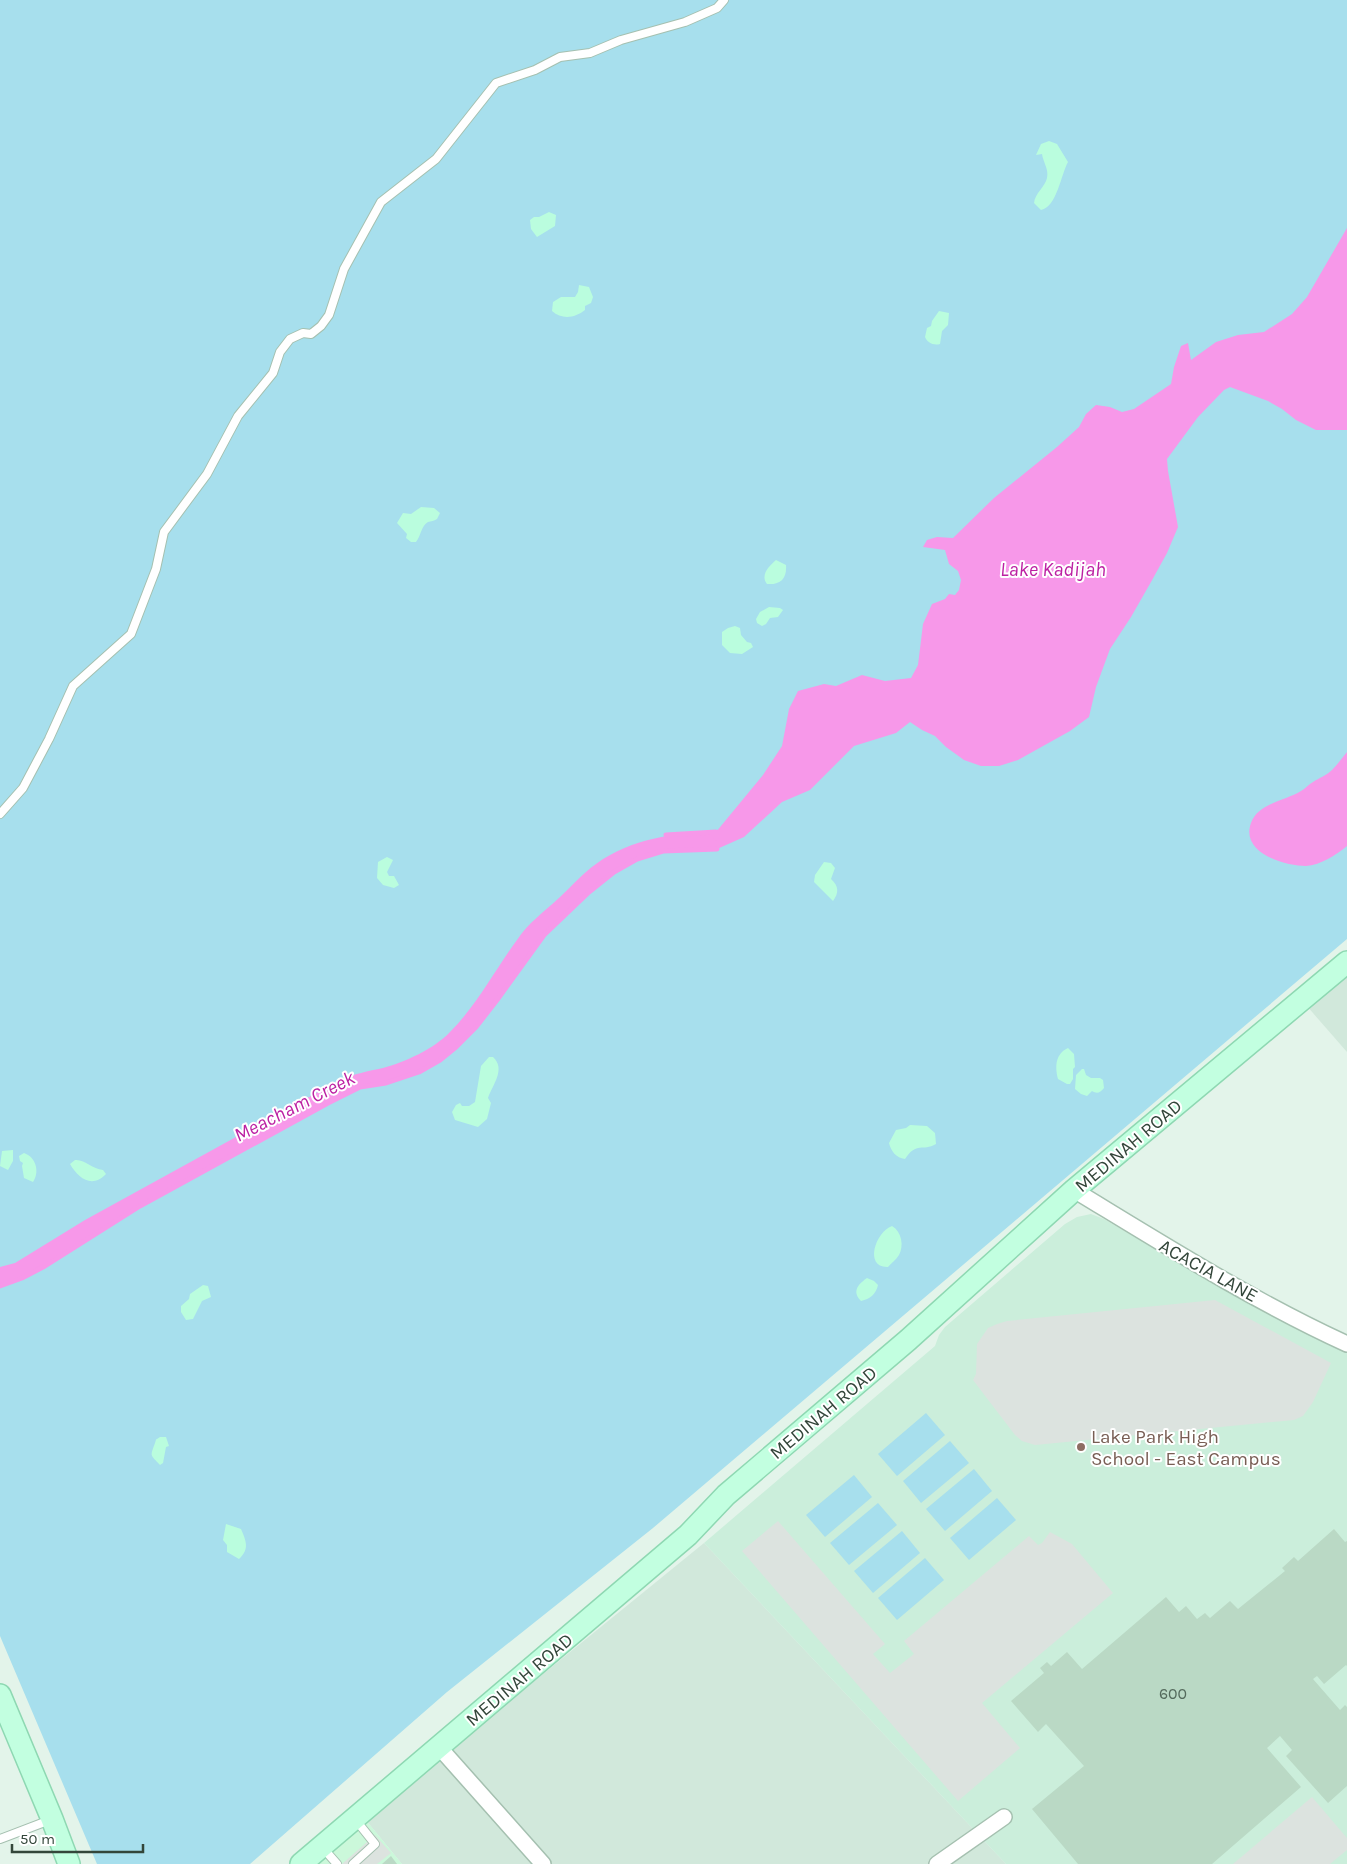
<svg xmlns="http://www.w3.org/2000/svg" width="1347" height="1864" font-family="Karla,sans-serif">
  <style>
    .residential { fill: #d1e8db }
    .commercial { fill: #cbf8da }
    .education { fill: #cbeedb }
    .green { fill: #a7dfed }
    .sand { fill: #bafdde }
    .parking { fill: #dce3df }
    .water { fill: #f798e9 }
    .lines { fill: none; stroke-linecap: round; stroke-linejoin: round }
    .stream { stroke: #f798e9; stroke-width: 5 }
    .building { fill: #bad9c5 }
    .service-casing { stroke: #a5c0b0; stroke-width: 10 }
    .minor-casing { stroke: #a5c0b0; stroke-width: 18 }
    .secondary-casing { stroke: #8ed8b2; stroke-width: 24 }
    .service { stroke: #fff; stroke-width: 8 }
    .minor { stroke: #fff; stroke-width: 15 }
    .secondary { stroke: #c2ffe0; stroke-width: 21 }
    .education-dot { fill: #8d6e63; stroke: #fff; stroke-width: 2 }
    .labels { text-anchor: middle; stroke-width: 4; stroke-linejoin: round; paint-order: stroke }
    .number-label { font-size: 16px; fill: #556b5d }
    .street-label { font-size: 19px; fill: #33463a; stroke: #fff }
    .education-label { font-size: 19px; fill: #785e54; stroke: #fff; text-anchor: start }
    .water-label { font-size: 20px; font-style: italic; fill: #bc21a3; stroke: #fff }
  </style>
  <rect width="100%" height="100%" fill="#e3f4ea"/>
  <g class="residential">
    <path d="M1347 970V1052L1306 1005Z"/>
    <path d="M704 1543 1006 1864H402L365 1819Z"/>
  </g>
  <path class="commercial" d="M365 1819 402 1864H313Z"/>
  <path class="education" d="M1091 1214 1104 1219 1214 1283 1347 1352V1864H1006L704 1543 935 1346 939 1335 945 1327 1065 1224 1077 1217Z"/>
  <g class="green">
    <path d="M0 0H1347V939L653 1528 447 1692 250 1864H97L0 1636Z"/>
    <path d="M926 1413 945 1435 897 1476 878 1454Z"/>
    <path d="M950 1441 969 1463 921 1503 903 1481Z"/>
    <path d="M974 1469 992 1491 945 1531 926 1509Z"/>
    <path d="M854 1475 872 1497 825 1537 806 1515Z"/>
    <path d="M997 1498 1016 1520 969 1560 950 1538Z"/>
    <path d="M878 1503 897 1525 849 1565 830 1543Z"/>
    <path d="M902 1531 920 1553 873 1593 854 1571Z"/>
    <path d="M925 1558 944 1580 897 1620 878 1598Z"/>
  </g>
  <g class="sand">
    <path d="M1049 141 1057 144 1068 162C1061 174 1057 207 1041 210L1034 203C1035 193 1045 187 1047 178 1049 169 1043 162 1042 154L1036 155 1041 144Z"/>
    <path d="M549 212 556 215 555 226 537 237 531 229 530 220 534 217H539Z"/>
    <path d="M579 285 589 287 593 297 591 303 585 306V310C575 318 562 320 552 311L553 302 561 297H575L578 292Z"/>
    <path d="M939 311 949 313 948 325 942 331 940 344C933 346 927 342 925 337L927 328 931 326 932 321Z"/>
    <path d="M421 507 434 508 440 513 437 519C434 521 431 521 428 522 421 526 421 536 416 542H411L406 538 407 534 397 523 403 513 411 514Z"/>
    <path d="M776 560 786 565C787 578 781 585 767 584 760 575 769 566 776 560Z"/>
    <path d="M769 607 780 608 783 610 778 617 770 618 766 624 762 626 757 623 756 619 760 612Z"/>
    <path d="M735 626 740 628 741 635 747 642 751 643 753 647 742 654 730 653 722 645V632L728 628Z"/>
    <path d="M387 857 393 860 387 872 389 876H394L399 885 394 888 383 885 377 878 378 862Z"/>
    <path d="M824 862 831 863 835 868 831 879C839 886 839 893 833 901L814 882 815 875Z"/>
    <path d="M1068 1048 1074 1054 1075 1067 1073 1069V1079L1070 1084H1067L1058 1079C1055 1067 1055 1054 1068 1048Z"/>
    <path d="M489 1057H493C506 1069 493 1084 488 1098L491 1103 487 1119 478 1127 455 1120 452 1112 456 1105 460 1103 462 1106H469L475 1102 481 1066Z"/>
    <path d="M1082 1069H1084L1086 1075 1091 1078H1100L1103 1080 1104 1088C1100 1093 1097 1094 1092 1091L1087 1096 1081 1094 1075 1089 1076 1075Z"/>
    <path d="M910 1125 927 1126 935 1133 936 1144C922 1152 917 1141 905 1159 896 1158 891 1151 889 1143L896 1130 906 1128Z"/>
    <path d="M13 1150V1161L8 1170 0 1166 2 1151Z"/>
    <path d="M24 1153C36 1157 40 1172 33 1182L24 1178 22 1166 23 1163 20 1161 19 1156Z"/>
    <path d="M75 1160C85 1159 92 1169 103 1170L106 1174C92 1189 78 1178 70 1164Z"/>
    <path d="M892 1226C902 1232 904 1246 899 1255 896 1260 891 1263 888 1267 864 1268 875 1232 892 1226Z"/>
    <path d="M867 1278 874 1281 878 1285C876 1294 870 1299 861 1301 852 1292 857 1285 867 1278Z"/>
    <path d="M203 1285 208 1286 211 1297 202 1301 193 1319 186 1320 181 1312V1306L189 1299 190 1294Z"/>
    <path d="M160 1437H166L169 1446 166 1447 163 1463 160 1465C150 1454 150 1457 155 1443 157 1438 154 1441 160 1437Z"/>
    <path d="M226 1524 241 1529C246 1541 250 1549 239 1559L227 1552V1545L223 1540Z"/>
  </g>
  <g class="parking">
    <path d="M1215 1300 1331 1363 1313 1402 1303 1416 1294 1420 1035 1445 1022 1441 1015 1435 973 1380 976 1374 977 1344 988 1328 997 1324 1007 1321Z"/>
    <path d="M778 1521 885 1644 873 1654 890 1673 914 1654 904 1641 1029 1536 1038 1545 1042 1543 1050 1532 1072 1544 1113 1593 982 1703 1020 1748 958 1801 742 1551Z"/>
    <path d="M1312 1797 1347 1838V1850L1330 1864H1233Z"/>
    <path d="M375 1835 391 1853 377 1864H342Z"/>
  </g>
  <g class="water">
    <path d="M1347 228V430H1316L1296 420 1282 409 1268 401 1230 387 1224 390 1198 417 1167 459 1168 471 1178 527 1167 553 1151 582 1131 617 1110 649 1096 687 1089 717 1070 731 1018 760 999 766H981L964 760 946 747 935 736 922 730 910 722 896 733 854 746 810 790 782 802 744 837 717 849 663 851 637 859 614 872 589 892 544 935 497 1000 476 1027 456 1047 440 1060 419 1072 386 1083 360 1087 328 1103 140 1206 45 1266 22 1278 0 1286V1267L15 1263 85 1220 340 1080C354 1074 368 1071 383 1068 405 1062 434 1049 450 1032 477 1005 495 970 517 940 528 923 545 911 560 897 572 886 583 873 596 864 632 838 674 833 716 832L763 775 782 746 789 709 798 691 824 684 836 686 862 675 885 681 911 678 918 665 923 624 932 604 945 599 949 594 955 595 959 590 961 580 958 571 949 564 945 550 923 547 927 540 937 537 953 538 994 498 1057 447 1079 427 1086 414 1096 405 1110 407 1122 412 1134 409 1171 384 1174 367 1181 346 1188 343 1191 360 1216 342 1238 335 1264 332 1292 314 1307 297Z"/>
    <path d="M1347 752V846C1336 855 1321 865 1306 866 1285 866 1240 853 1251 823 1258 803 1285 801 1301 791 1305 789 1309 784 1313 782 1319 778 1327 775 1332 770 1338 764 1342 758 1347 752Z"/>
  </g>
  <g class="lines">
    <g class="stream">
      <path d="M666 835 716 832V838"/>
      <path d="M0 1286 22 1278 45 1266 140 1206 328 1103 360 1087 386 1083 419 1072 440 1060 456 1047 476 1027 497 1000 544 935 589 892 614 872 637 859 663 851 717 849"/>
    </g>
  </g>
  <g class="building">
    <path d="M1334 1529 1345 1542 1347 1541V1666L1346 1665 1324 1684 1317 1676 1313 1679 1340 1710 1345 1705 1347 1707V1786L1328 1803 1286 1756 1292 1750 1280 1736 1267 1748 1301 1787 1212 1864H1078L1032 1809 1084 1766 1046 1724 1038 1732 1011 1701 1044 1673 1040 1668 1047 1662 1051 1666 1067 1652 1082 1669 1166 1597 1179 1612 1186 1606 1197 1619 1205 1613 1210 1618 1230 1601 1238 1609 1285 1571 1282 1568 1294 1557 1298 1561Z"/>
    <path d="M391 1856 397 1864H382Z"/>
  </g>
  <g class="lines">
    <g class="service-casing">
      <g id="service">
        <path d="M0 814 23 788 49 739 73 686 131 634 156 569 164 532 207 474 238 416 273 373 280 352 290 339 303 333 311 334 321 326 329 315 344 269 381 202 436 159 496 83 535 70 560 57 590 53 621 40 685 22 717 8 724 0"/>
        <path d="M0 1839 50 1820"/>
        <path d="M323 1848 337 1864"/>
        <path d="M353 1864 375 1844 355 1819"/>
      </g>
    </g>
    <g class="minor-casing">
      <g id="minor">
        <path d="M1074 1190C1163 1244 1253 1301 1347 1344"/>
        <path d="M439 1747 543 1864"/>
        <path d="M937 1864 1004 1817"/>
      </g>
    </g>
    <g class="secondary-casing">
      <g id="secondary">
        <path d="M0 1695 52 1819 69 1864"/>
        <path d="M301 1864 688 1535 726 1495 908 1340 1074 1190 1347 962"/>
      </g>
    </g>
    <use href="#service" class="service"/>
    <use href="#minor" class="minor"/>
    <use href="#secondary" class="secondary"/>
  </g>
  <circle class="education-dot" cx="1081" cy="1447" r="5"/>
  <g class="labels">
    <g class="number-label">
      <text x="1173" y="1699">600</text>
    </g>
    <g class="street-label">
      <text transform="translate(1128 1145) rotate(-40)" y="7">MEDINAH ROAD</text>
      <text transform="translate(1209 1270) rotate(29)" y="7">ACACIA LANE</text>
      <text transform="translate(823 1412) rotate(-40)" y="7">MEDINAH ROAD</text>
      <text transform="translate(519 1679) rotate(-40)" y="7">MEDINAH ROAD</text>
    </g>
    <g class="education-label">
      <text x="1091" y="1443">Lake Park High<tspan x="1091" dy="22">School - East Campus</tspan></text>
    </g>
    <g class="water-label">
      <text x="1053" y="576">Lake Kadijah</text>
      <text transform="translate(294 1106) rotate(-27)" y="7">Meacham Creek</text>
    </g>
  </g>
  <path d="M12 1844v8h131v-8" fill="none" stroke="#33463a" stroke-width="2.5"/>
  <text x="20" y="1844" font-size="15" fill="#33463a" stroke="#ffffff" stroke-width="4" paint-order="stroke">50 m</text>
</svg>
